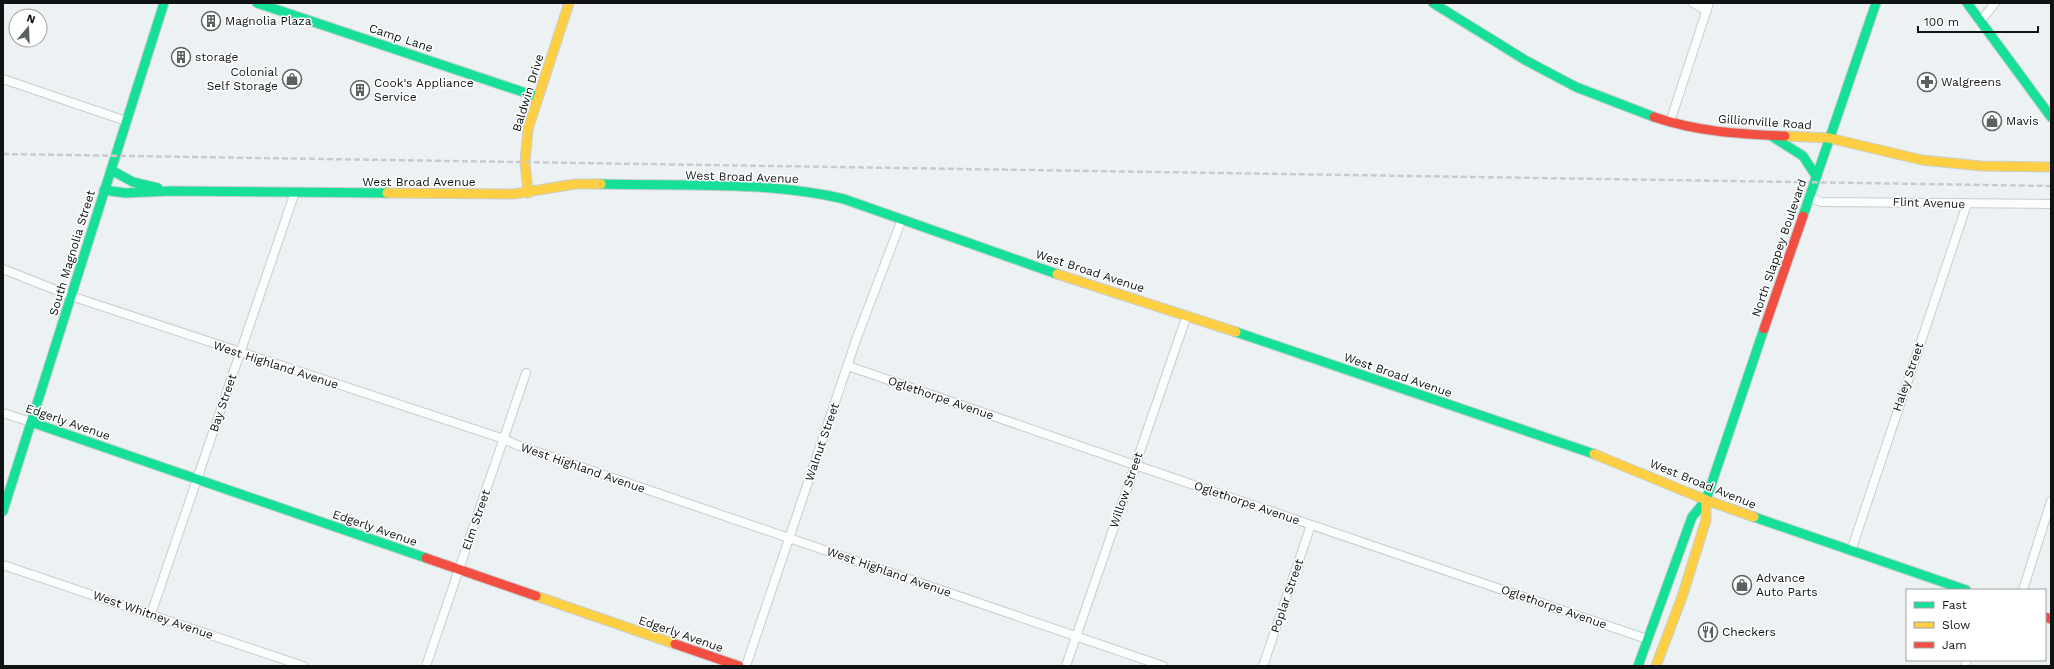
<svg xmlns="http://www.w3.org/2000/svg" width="2054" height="669" font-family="'Work Sans',sans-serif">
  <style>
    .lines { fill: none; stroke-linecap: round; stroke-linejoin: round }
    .street-casing { stroke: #c8cdce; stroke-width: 10 }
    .fast-casing { stroke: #c8cdce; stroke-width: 11 }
    .slow-casing { stroke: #c8cdce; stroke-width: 11 }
    .jam-casing { stroke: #c8cdce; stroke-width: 11 }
    .street { stroke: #fcfdfd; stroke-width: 8 }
    .fast { stroke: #16e098; stroke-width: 9 }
    .slow { stroke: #ffcf43; stroke-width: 9 }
    .jam { stroke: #f24e42; stroke-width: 9 }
    .rail { stroke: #c8cacb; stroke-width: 2.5; stroke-dasharray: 6 3; stroke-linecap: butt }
    .labels { text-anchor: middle; stroke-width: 3; stroke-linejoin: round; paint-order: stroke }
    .poi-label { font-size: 12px; fill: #0f1314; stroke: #fff; text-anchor: start }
    .street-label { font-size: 12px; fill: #0f1314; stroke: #fff }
  </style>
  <rect width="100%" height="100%" fill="#ecf2f4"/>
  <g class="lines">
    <g class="street-casing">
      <g id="street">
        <path d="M1693 3 1707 11"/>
        <path d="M1980 22 1995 3"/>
        <path d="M3 79 126 121"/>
        <path d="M1670 122 1709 3"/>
        <path d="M1809 197 1821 202 2051 204"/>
        <path d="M3 269 71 296 504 439 517 445 1163 666"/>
        <path d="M848 366 1135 465 1647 639"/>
        <path d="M3 413 31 422"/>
        <path d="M1851 551 1967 204"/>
        <path d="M3 565 303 666"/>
        <path d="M2023 590 2051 501"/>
        <path d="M151 614 295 192"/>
        <path d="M426 666 526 373"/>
        <path d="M746 666 856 340 902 219"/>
        <path d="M1066 666 1187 315"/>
        <path d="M1263 666 1311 525"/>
        <path d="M1965 666 1967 660"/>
      </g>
    </g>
    <g class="fast-casing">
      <g id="fast">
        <path d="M257 3 538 97"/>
        <path d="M1433 3 1525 60 1576 87 1654 117"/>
        <path d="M1967 3 2051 117"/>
        <path d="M1773 137 1803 156 1816 176"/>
        <path d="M111 170 133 182 158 188"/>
        <path d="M601 184C680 186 768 181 844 199L1057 274"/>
        <path d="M104 190 125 193 171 191 387 193"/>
        <path d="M1803 216 1876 3"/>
        <path d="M1236 332 1594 454"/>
        <path d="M31 422 426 558"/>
        <path d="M3 511 164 3"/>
        <path d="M1754 517 1966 590"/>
        <path d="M1638 666 1692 517 1706 500 1764 329"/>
      </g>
    </g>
    <g class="slow-casing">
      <g id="slow">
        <path d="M1785 136 1829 138 1922 160 1981 166 2051 167"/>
        <path d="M387 193 514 194 575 184H601"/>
        <path d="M528 193 525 162 528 129 569 3"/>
        <path d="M1057 274 1236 332"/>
        <path d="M1594 454 1706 500 1754 517"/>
        <path d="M536 596 675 644"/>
        <path d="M1656 666 1682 597 1706 520V500"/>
      </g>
    </g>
    <g class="jam-casing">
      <g id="jam">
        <path d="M1654 117C1698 132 1739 134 1785 136"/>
        <path d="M1764 329 1803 216"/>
        <path d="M426 558 536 596"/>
        <path d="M2045 617 2051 619"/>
        <path d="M675 644 739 666"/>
      </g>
    </g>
    <use href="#street" class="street"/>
    <use href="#fast" class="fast"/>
    <use href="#slow" class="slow"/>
    <use href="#jam" class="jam"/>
    <path class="rail" d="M3 154 2051 186"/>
  </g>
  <defs>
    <g id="building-ring" transform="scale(1)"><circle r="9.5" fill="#fff" stroke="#5c6162" stroke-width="1.5"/><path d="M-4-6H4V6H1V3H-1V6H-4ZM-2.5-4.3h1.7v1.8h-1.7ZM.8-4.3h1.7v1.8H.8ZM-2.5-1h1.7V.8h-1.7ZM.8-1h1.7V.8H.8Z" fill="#5c6162"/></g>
    <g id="shop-ring" transform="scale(1)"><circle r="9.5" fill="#fff" stroke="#5c6162" stroke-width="1.5"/><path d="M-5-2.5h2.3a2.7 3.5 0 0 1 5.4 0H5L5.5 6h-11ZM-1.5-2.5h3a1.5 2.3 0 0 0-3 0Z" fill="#5c6162"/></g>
    <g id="pharmacy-ring" transform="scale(1)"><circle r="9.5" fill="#fff" stroke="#5c6162" stroke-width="1.5"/><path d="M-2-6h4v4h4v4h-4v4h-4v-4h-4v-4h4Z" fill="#5c6162"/></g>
    <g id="restaurant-ring" transform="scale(1)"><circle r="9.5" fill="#fff" stroke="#5c6162" stroke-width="1.5"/><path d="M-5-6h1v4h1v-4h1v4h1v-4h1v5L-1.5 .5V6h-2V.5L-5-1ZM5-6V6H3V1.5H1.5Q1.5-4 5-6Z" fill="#5c6162"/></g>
  </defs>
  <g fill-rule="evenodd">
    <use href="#building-ring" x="211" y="21"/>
    <use href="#building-ring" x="181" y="57"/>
    <use href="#shop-ring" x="292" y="79"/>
    <use href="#pharmacy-ring" x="1927" y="82"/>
    <use href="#building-ring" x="360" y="90"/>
    <use href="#shop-ring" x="1992" y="121"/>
    <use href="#shop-ring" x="1742" y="585"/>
    <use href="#restaurant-ring" x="1708" y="632"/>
  </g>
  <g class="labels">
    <g class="poi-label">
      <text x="225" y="25">Magnolia Plaza</text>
      <text x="195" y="61">storage</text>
      <text x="278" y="76" text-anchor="end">Colonial<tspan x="278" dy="14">Self Storage</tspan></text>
      <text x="1941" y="86">Walgreens</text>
      <text x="374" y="87">Cook's Appliance<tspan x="374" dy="14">Service</tspan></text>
      <text x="2006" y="125">Mavis</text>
      <text x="1756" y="582">Advance<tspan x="1756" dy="14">Auto Parts</tspan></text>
      <text x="1722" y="636">Checkers</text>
    </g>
    <g class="street-label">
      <text transform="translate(401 38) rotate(18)" y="4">Camp Lane</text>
      <text transform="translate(528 93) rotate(-73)" y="4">Baldwin Drive</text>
      <text transform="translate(1765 122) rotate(4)" y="4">Gillionville Road</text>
      <text transform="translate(742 177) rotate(2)" y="4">West Broad Avenue</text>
      <text x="419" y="186">West Broad Avenue</text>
      <text transform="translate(1929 203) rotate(2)" y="4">Flint Avenue</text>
      <text transform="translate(1779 248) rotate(-71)" y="4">North Slappey Boulevard</text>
      <text transform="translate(72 253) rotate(-73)" y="4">South Magnolia Street</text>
      <text transform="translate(1090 271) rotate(18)" y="4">West Broad Avenue</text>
      <text transform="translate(276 365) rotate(18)" y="4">West Highland Avenue</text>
      <text transform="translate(1398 375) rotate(19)" y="4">West Broad Avenue</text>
      <text transform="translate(1908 377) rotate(-71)" y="4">Haley Street</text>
      <text transform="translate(941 398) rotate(19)" y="4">Oglethorpe Avenue</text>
      <text transform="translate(223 403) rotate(-71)" y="4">Bay Street</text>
      <text transform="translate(68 422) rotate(19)" y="4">Edgerly Avenue</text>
      <text transform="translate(822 442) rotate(-71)" y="4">Walnut Street</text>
      <text transform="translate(583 468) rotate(19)" y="4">West Highland Avenue</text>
      <text transform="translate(1703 484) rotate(22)" y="4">West Broad Avenue</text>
      <text transform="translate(1126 490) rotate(-71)" y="4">Willow Street</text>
      <text transform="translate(1247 503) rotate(19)" y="4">Oglethorpe Avenue</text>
      <text transform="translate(476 520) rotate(-71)" y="4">Elm Street</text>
      <text transform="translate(375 528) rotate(19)" y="4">Edgerly Avenue</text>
      <text transform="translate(889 572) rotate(19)" y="4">West Highland Avenue</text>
      <text transform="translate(1287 596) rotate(-71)" y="4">Poplar Street</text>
      <text transform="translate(1554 607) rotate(19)" y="4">Oglethorpe Avenue</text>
      <text transform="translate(153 615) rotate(19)" y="4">West Whitney Avenue</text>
      <text transform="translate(681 634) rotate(19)" y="4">Edgerly Avenue</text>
    </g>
  </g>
  <rect width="2054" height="669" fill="none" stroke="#0f1314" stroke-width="8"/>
  <rect x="1906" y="589" width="140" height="72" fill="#ffffff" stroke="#9fa1a1"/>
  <rect x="1914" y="602" width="20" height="6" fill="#16e098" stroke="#9fa1a1"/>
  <text x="1942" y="609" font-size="12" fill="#0f1314">Fast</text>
  <rect x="1914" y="622" width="20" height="6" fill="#ffcf43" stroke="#9fa1a1"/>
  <text x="1942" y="629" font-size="12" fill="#0f1314">Slow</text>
  <rect x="1914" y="642" width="20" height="6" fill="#f24e42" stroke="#9fa1a1"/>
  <text x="1942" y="649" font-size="12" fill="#0f1314">Jam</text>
  <g transform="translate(28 28) rotate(19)"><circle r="19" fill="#ffffff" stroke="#9fa1a1"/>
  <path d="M0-3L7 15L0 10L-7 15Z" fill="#5c6162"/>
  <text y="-6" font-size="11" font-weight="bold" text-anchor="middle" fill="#0f1314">N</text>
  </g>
  <path d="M1918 26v6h120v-6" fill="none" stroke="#0f1314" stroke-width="2"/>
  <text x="1924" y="26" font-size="12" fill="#0f1314" stroke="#ffffff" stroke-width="3" paint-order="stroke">100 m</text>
</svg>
